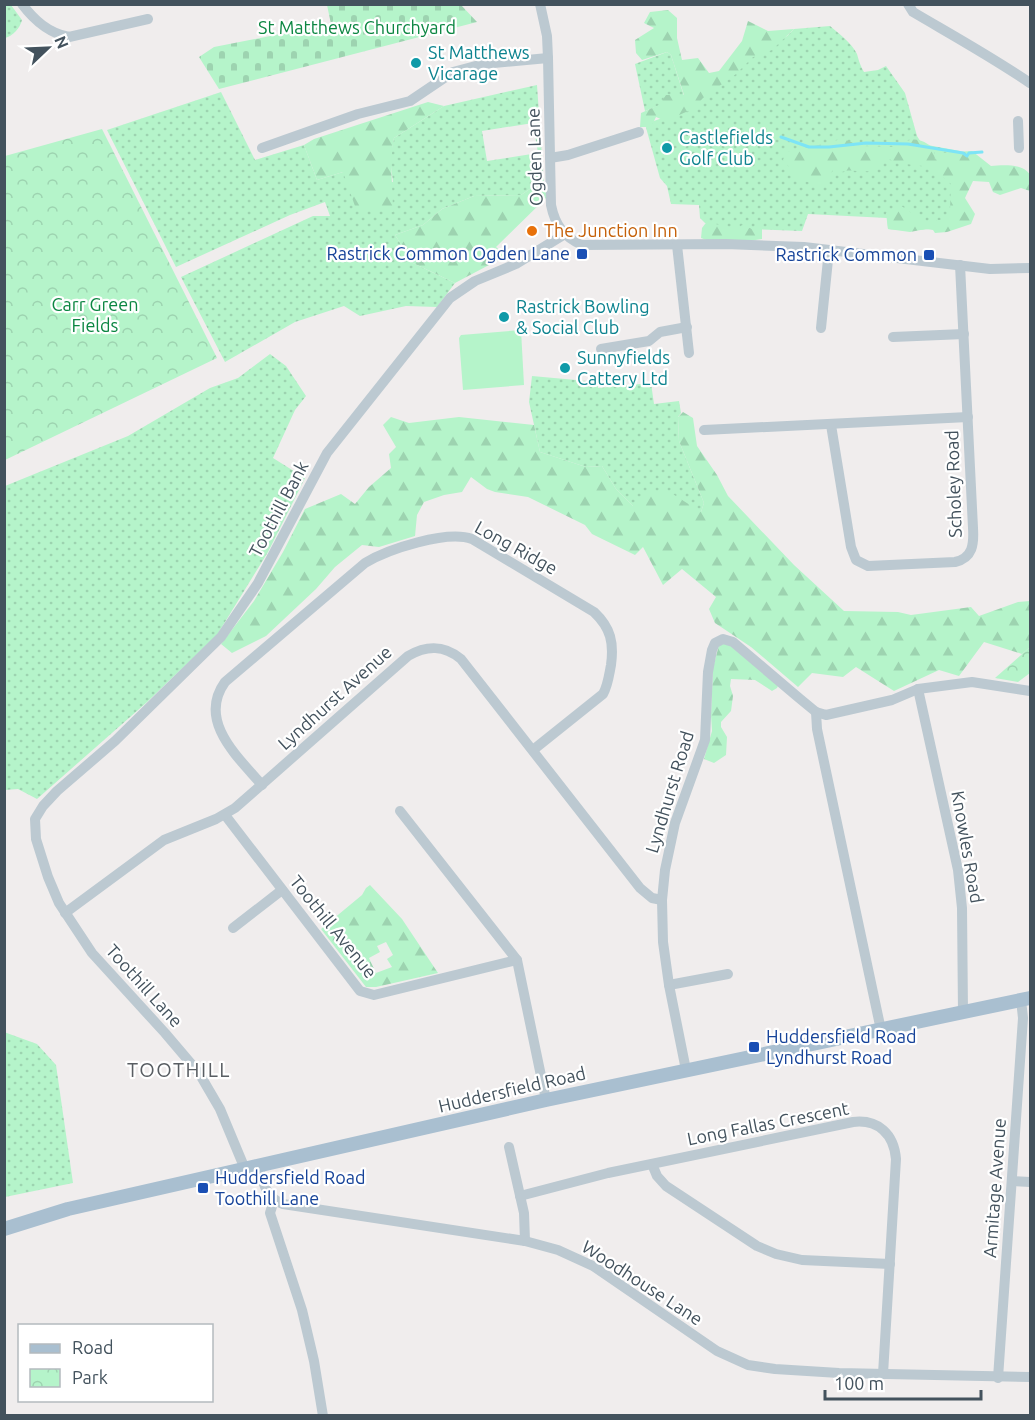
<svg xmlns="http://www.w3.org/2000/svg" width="1035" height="1420" font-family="Ubuntu,sans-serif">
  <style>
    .grass { fill: url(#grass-dots); fill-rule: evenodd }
    .forest { fill: url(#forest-firs); fill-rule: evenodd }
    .cemetery { fill: url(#cemetery-stones) }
    .park { fill: url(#park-crowns) }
    .pitch { fill: #b5f4ca }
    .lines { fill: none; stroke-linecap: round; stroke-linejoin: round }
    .stream { stroke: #7de4f6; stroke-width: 3 }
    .minor { stroke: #bcc9d1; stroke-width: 10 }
    .major { stroke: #a9bfd0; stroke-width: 14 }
    .culture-dot { fill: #0f9aa8; stroke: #fff; stroke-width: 2 }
    .food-dot { fill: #e8710a; stroke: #fff; stroke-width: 2 }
    .transit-dot { fill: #1a4fb4; stroke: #fff; stroke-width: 2 }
    .labels { text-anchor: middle; stroke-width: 4.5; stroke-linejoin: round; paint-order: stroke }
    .park-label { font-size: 18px; fill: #0c8642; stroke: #fff }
    .culture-label { font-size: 18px; fill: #0d838f; stroke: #fff; text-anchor: start }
    .street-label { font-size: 18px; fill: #43525d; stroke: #fff }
    .food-label { font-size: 18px; fill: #c56008; stroke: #fff; text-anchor: start }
    .transit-label { font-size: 18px; fill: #164399; stroke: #fff; text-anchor: end }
    .neighbourhood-label { font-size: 20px; letter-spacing: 1.5px; fill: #595e63; stroke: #fff }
  </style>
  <defs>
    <pattern id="grass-dots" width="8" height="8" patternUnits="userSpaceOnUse" patternTransform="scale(1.5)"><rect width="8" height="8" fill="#b5f4ca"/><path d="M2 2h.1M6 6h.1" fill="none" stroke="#9dd3b0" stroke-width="1.8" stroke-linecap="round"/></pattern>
    <pattern id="forest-firs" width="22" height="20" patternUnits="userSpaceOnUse" patternTransform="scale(1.5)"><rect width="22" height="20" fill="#b5f4ca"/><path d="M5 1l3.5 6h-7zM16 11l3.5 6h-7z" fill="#9dd3b0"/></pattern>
    <pattern id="cemetery-stones" width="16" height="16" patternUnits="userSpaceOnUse" patternTransform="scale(1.5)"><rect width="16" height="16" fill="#b5f4ca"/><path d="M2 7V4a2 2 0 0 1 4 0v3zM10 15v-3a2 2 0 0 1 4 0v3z" fill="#9dd3b0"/></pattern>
    <pattern id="park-crowns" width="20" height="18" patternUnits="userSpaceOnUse" patternTransform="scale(1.5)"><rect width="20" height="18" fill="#b5f4ca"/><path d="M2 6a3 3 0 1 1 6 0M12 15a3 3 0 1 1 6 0" fill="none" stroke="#9dd3b0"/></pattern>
  </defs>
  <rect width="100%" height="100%" fill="#f0eded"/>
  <g class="grass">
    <path d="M5 4 11 5 22 20C20 28 13 36 5 38Z"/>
    <path d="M830 26C838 33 852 43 857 54 859 61 860 65 864 72L878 70 886 66 905 93 917 136 922 144 960 151 964 223C938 229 914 232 888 229L887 218 808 214 802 231 752 229 716 234 700 218 699 205 671 204 667 186 660 178 645 124 680 112 731 70 787 36 794 29Z"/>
    <path d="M667 52 671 55 684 96 645 111 635 64Z"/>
    <path d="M537 85 544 186 537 184 521 195 474 196 442 209 423 225 395 235 413 263 455 283 437 307 406 306 360 316 344 306 295 322 225 362 181 277 313 216H330L325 202 290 215 176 267 107 130 221 92 255 160 304 145 317 180 343 172 393 182 390 158 394 138 444 106ZM533 123 538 153 487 161 482 131Z"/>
    <path d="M270 354 286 366 306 396 295 410 273 458 305 478 268 552 217 635 146 703 37 799 18 789 5 790V486L128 436 210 388 238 378Z"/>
    <path d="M532 376 598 382V388L651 383 654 404 679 401 681 413 678 417 679 441 704 503 701 512 633 506 616 489 602 466 586 467 540 452 529 402Z"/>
    <path d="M4 1032 37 1044 56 1065 73 1183 5 1197Z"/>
  </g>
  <g class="forest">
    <path d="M668 10 677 18V38L682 60 698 58 709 73 719 71 742 41 748 21 768 31 794 29 772 50 753 57 736 74 703 98 693 109 665 121 656 117 651 127H640L641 113 659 105 666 95H684L671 55 667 52 642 60 636 53 635 40 654 28 644 23 650 12Z"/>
    <path d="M428 102 444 106 394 138C389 163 393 186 393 212L356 209 343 172 317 180 304 145 314 139Z"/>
    <path d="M841 138 861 146 899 147C910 135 923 139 934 149L935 160 938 153 972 151 991 166C1002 165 1024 163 1030 175 1031 180 1030 186 1030 191L1021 188 1000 195 993 192 989 182 973 181 965 198 975 214 971 224 947 232 935 233 933 230 926 229 910 232 888 229 886 213 899 205C910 210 917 219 928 225L938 220H942L950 210 951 184 931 167 897 163 889 159C882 162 878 167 872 170 862 174 852 168 842 172L834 168 823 187 793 177 790 168 783 160 786 152 833 142Z"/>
    <path d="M537 184 547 187V197L496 247 506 256 455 283 413 263 395 235 423 225 442 209 474 196 521 195Z"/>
    <path d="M711 223 738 229 742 225 752 229 762 228V239C743 242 719 246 701 238L702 228 705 224Z"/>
    <path d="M683 412 693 418 697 446 717 475 728 496 794 565 844 611 898 612 911 615 971 607 979 616 1018 602 1030 601V647L1022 654 984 642 959 676 939 670 894 691 856 667 843 677 812 673 798 687 751 647 715 623 709 609 716 597 682 569 663 585 643 547 635 555 592 534 585 525 528 497 495 492 487 489 471 477 462 492 444 495 424 502 417 515 415 536 379 547 362 545 335 567 316 589 266 636 232 653 221 644 254 601 283 552 305 509 341 494 355 504 369 487 391 468 389 454 396 447 383 425 391 417 409 423 459 417 534 425 540 452 586 467 602 466 616 489 633 506 651 492 668 491 701 512 704 503 679 441 678 417Z"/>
    <path d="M728 643 779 684 777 688 772 691 755 680 731 679 730 686 733 696 731 711 721 722V727L727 737 726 755 714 763 704 759 712 731 711 715 713 668 719 645Z"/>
    <path d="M370 885 402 919 438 973 376 987H366L321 929 362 895 366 888ZM386 942 393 955 387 959 392 967 376 973 369 958 380 952 377 946Z"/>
  </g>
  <path class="cemetery" d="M327 5H461L477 22 219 89 199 57 214 47 331 24Z"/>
  <g class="park">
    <path d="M102 129 217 358 5 460V156Z"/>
    <path d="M1030 647V673L1018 682 995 678Z"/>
  </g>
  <path class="pitch" d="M521 330 524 385 463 390 459 338 461 335Z"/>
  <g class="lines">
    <path class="stream" d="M781 137 809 147H829L866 143 908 144 963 153 967 156 969 153 982 152"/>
    <g class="minor">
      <path d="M22 4C34 20 48 33 69 37L148 19"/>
      <path d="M540 4 547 36 548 58 551 205C555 225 564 237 582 245L726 244 804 247 990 269 1030 268"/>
      <path d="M908 4 913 12C952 35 992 57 1030 83"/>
      <path d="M1018 121 1019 148"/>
      <path d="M262 148 358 114 410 101 453 72 483 64 548 58"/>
      <path d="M550 158 568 155 639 132"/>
      <path d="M677 245 689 353"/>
      <path d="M821 328 829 250"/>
      <path d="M893 337 964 334"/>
      <path d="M601 349 649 341 660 332 687 327"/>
      <path d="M831 425 851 547 856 560 868 566 955 562C973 558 974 544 973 528L960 265"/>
      <path d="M704 430 968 417"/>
      <path d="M918 689 958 870 962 908 963 1013"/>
      <path d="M816 712 817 729 881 1030"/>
      <path d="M262 785C238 757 197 721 225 682L365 563C388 549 447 530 472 539L594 612C611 628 614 643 611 665 609 675 608 685 603 694L533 750"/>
      <path d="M400 811 517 960 546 1100"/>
      <path d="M225 815 360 991 374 995 517 960"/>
      <path d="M65 913 164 840 216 819 235 808 408 656C427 645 444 645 461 659L640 888 652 898 662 900"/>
      <path d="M233 928 282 890"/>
      <path d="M669 985 728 974"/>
      <path d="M686 1070 669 985 663 942 662 900 665 870 675 823 705 740 708 672 712 650 715 643 723 639 733 642 799 698 816 712 826 715 892 700 918 689 972 682 1030 691"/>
      <path d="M509 1147 524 1213 525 1241"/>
      <path d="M652 1164 657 1176 666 1186 757 1246 776 1254 802 1260 890 1264"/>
      <path d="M258 1165C263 1182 265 1197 283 1204L525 1241 558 1250 593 1266 717 1351 748 1365 775 1369 839 1373 1030 1377"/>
      <path d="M245 1169 220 1109 199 1073 165 1033 92 953 59 903 48 877 36 839 35 819 43 806 57 791 115 741 221 637 258 583 327 453 450 298 475 281 516 264 565 234"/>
      <path d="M1012 1181 1030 1182"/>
      <path d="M520 1196 608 1173 853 1122C878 1119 894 1134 896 1159L883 1374"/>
      <path d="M274 1200 270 1213 302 1310 314 1361 323 1416"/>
      <path d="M998 1378 1023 1018 1021 1000"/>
    </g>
    <path class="major" d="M4 1229 68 1209 546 1100 1030 998"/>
  </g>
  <g class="culture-dot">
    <circle cx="416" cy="63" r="6"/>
    <circle cx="667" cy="148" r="6"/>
    <circle cx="504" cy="317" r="6"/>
    <circle cx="565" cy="368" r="6"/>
  </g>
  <circle class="food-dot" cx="532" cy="231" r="6"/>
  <g class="transit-dot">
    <rect x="576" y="248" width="12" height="12" rx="3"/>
    <rect x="923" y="249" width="12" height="12" rx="3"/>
    <rect x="748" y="1041" width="12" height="12" rx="3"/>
    <rect x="197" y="1182" width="12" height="12" rx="3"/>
  </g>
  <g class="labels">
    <g class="park-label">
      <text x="357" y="34">St Matthews Churchyard</text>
      <text x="95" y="311">Carr Green<tspan x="95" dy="21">Fields</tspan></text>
    </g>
    <g class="culture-label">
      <text x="428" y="59">St Matthews<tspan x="428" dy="21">Vicarage</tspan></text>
      <text x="679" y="144">Castlefields<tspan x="679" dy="21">Golf Club</tspan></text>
      <text x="516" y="313">Rastrick Bowling<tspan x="516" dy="21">&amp; Social Club</tspan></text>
      <text x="577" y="364">Sunnyfields<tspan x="577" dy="21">Cattery Ltd</tspan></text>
    </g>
    <g class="street-label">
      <text transform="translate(535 157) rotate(-92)" y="6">Ogden Lane</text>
      <text transform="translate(954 484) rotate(-92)" y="6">Scholey Road</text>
      <text transform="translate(279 509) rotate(-62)" y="6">Toothill Bank</text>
      <text transform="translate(516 548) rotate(29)" y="6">Long Ridge</text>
      <text transform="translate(335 698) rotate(-42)" y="6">Lyndhurst Avenue</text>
      <text transform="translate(670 792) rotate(-73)" y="6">Lyndhurst Road</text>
      <text transform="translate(967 847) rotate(80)" y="6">Knowles Road</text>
      <text transform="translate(333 927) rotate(51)" y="6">Toothill Avenue</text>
      <text transform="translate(144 986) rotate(48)" y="6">Toothill Lane</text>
      <text transform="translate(512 1090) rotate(-13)" y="6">Huddersfield Road</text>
      <text transform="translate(768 1124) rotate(-11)" y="6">Long Fallas Crescent</text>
      <text transform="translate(995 1188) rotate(-86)" y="6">Armitage Avenue</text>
      <text transform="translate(642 1283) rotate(33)" y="6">Woodhouse Lane</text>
    </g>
    <g class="food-label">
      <text x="544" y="237">The Junction Inn</text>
    </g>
    <g class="transit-label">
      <text x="570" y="260">Rastrick Common Ogden Lane</text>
      <text x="917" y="261">Rastrick Common</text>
      <text x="766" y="1043" text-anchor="start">Huddersfield Road<tspan x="766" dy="21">Lyndhurst Road</tspan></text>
      <text x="215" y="1184" text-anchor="start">Huddersfield Road<tspan x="215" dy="21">Toothill Lane</tspan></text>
    </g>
    <g class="neighbourhood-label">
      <text x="179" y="1077">TOOTHILL</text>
    </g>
  </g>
  <rect width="1035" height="1420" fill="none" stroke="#43525d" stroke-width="12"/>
  <rect x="18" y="1324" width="195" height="78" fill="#ffffff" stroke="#b4babe" stroke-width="1.5"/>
  <rect x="30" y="1344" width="30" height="9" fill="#a9bfd0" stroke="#b4babe" stroke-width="1.5"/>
  <text x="72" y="1354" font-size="18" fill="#43525d">Road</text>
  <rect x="30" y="1369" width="30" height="18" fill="url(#park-crowns)" stroke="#b4babe" stroke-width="1.5"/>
  <text x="72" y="1384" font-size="18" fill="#43525d">Park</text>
  <g transform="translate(48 48) rotate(67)" stroke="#ffffff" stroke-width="4.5" paint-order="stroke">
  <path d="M0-4.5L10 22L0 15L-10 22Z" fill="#43525d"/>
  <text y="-9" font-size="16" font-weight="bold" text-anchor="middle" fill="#43525d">N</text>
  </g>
  <path d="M825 1390v9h156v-9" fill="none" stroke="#43525d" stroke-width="3"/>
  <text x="834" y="1390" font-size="18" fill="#43525d" stroke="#ffffff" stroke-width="4.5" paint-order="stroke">100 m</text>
</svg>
